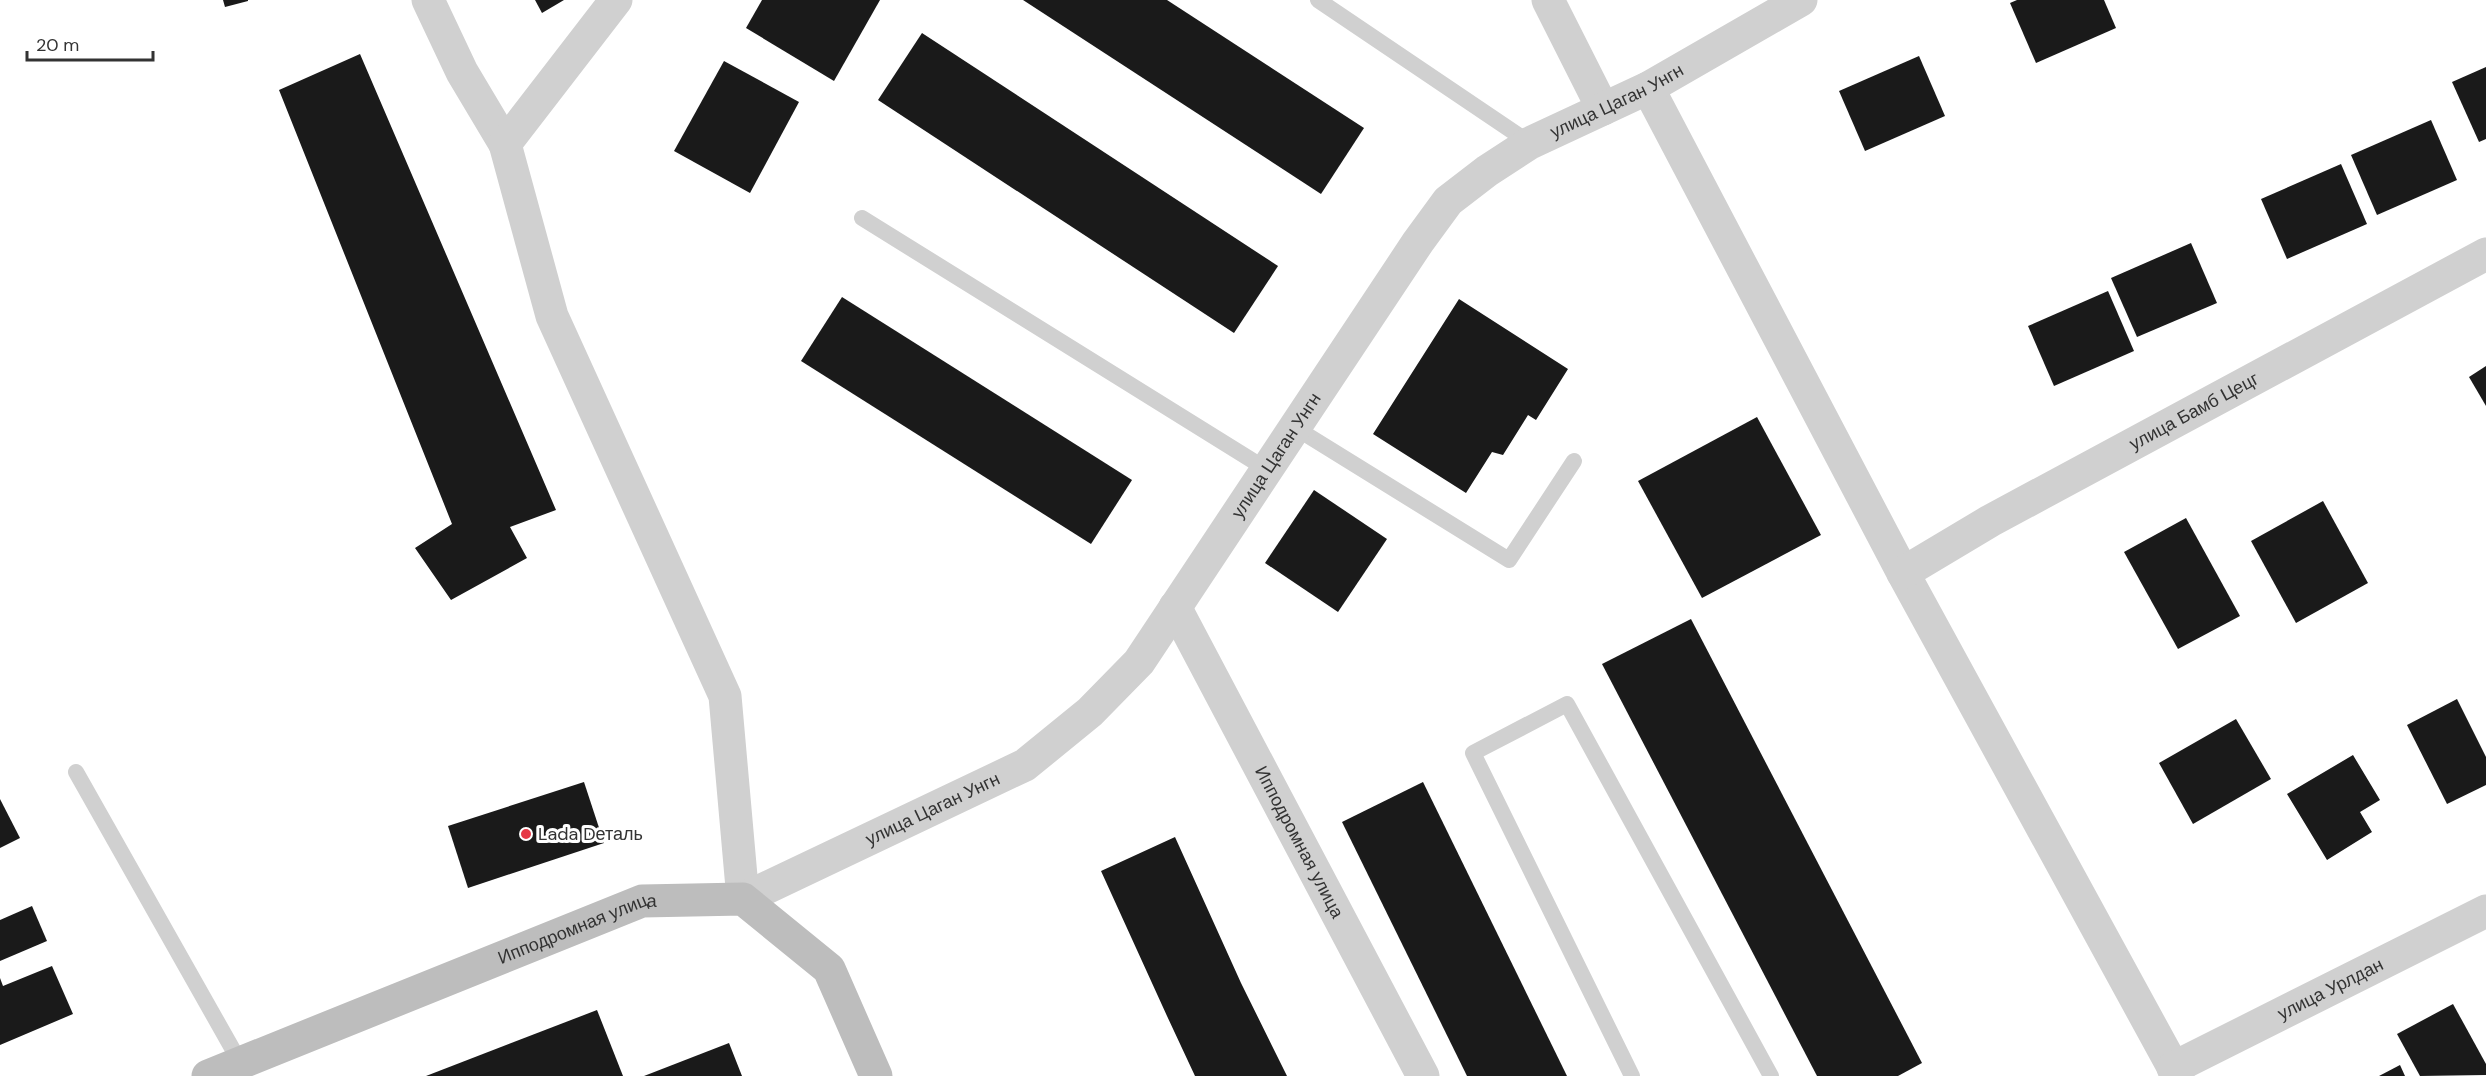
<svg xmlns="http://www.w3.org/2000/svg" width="2486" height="1076" font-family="'DM Sans',sans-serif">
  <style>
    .building { fill: #1a1a1a }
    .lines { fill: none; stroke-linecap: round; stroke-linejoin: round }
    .service { stroke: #d0d0d0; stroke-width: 16 }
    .minor { stroke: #d0d0d0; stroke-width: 33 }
    .tertiary { stroke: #d0d0d0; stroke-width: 33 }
    .secondary { stroke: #bdbdbd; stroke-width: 33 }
    .poi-dot { fill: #e63946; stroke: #fff; stroke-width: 2 }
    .labels { text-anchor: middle; stroke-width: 6; stroke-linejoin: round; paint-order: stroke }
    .street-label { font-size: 18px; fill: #333; stroke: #fff }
    .poi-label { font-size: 18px; fill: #333; stroke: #fff; text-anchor: start }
  </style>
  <rect width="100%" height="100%" fill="#fff"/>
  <g class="building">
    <path d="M223 0H248V1L225 7Z"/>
    <path d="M535 0H564L542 13Z"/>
    <path d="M762 0H880L834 81 746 28Z"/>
    <path d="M1023 0H1167L1364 128 1321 194Z"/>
    <path d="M2017 0H2104L2116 28 2036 63 2010 3Z"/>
    <path d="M922 33 1278 266 1234 333 878 100Z"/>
    <path d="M360 54 556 510 510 527 527 558 451 600 415 548 452 524 279 90Z"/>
    <path d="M1919 56 1945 116 1865 151 1839 91Z"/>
    <path d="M724 61 799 102 750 193 674 151Z"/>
    <path d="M2486 67V139L2479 142 2452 82Z"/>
    <path d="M2431 120 2457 180 2377 215 2351 155Z"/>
    <path d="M2341 164 2367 224 2287 259 2261 199Z"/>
    <path d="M2191 243 2217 303 2137 337 2111 278Z"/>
    <path d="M2108 291 2134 351 2054 386 2028 326Z"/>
    <path d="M842 297 1132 480 1091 544 801 361Z"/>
    <path d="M1459 299 1568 369 1536 420 1528 415 1503 455 1492 452 1466 493 1373 434Z"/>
    <path d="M2486 366V406L2469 377Z"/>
    <path d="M1757 417 1821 535 1702 598 1638 481Z"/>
    <path d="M1314 490 1387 539 1338 612 1265 563Z"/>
    <path d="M2323 501 2368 583 2296 623 2251 541Z"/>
    <path d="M2186 518 2240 616 2178 649 2124 552Z"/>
    <path d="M1691 619 1922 1063 1898 1076H1817L1602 664Z"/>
    <path d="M2457 699 2486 757V785L2447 804 2407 725Z"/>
    <path d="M2236 719 2271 779 2193 824 2159 763Z"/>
    <path d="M2353 755 2380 800 2360 812 2372 832 2327 860 2287 794Z"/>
    <path d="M584 782 604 843 468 888 448 826Z"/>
    <path d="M1423 782 1567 1076H1467L1342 822Z"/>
    <path d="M0 799 20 838 0 848Z"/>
    <path d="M1175 837 1241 983 1287 1076H1195L1167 1016 1101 871Z"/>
    <path d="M32 906 47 941 0 961V920Z"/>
    <path d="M52 966 73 1014 0 1045V978L3 986Z"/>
    <path d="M2453 1004 2486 1064V1075L2420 1076 2397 1034Z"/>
    <path d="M597 1010 623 1076H426Z"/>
    <path d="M729 1043 742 1076H644Z"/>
    <path d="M2400 1065 2405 1076H2379Z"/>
  </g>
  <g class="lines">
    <g class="service">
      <path d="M1318 0 1530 143"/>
      <path d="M862 218 1266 469"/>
      <path d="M1294 427 1509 560 1574 461"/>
      <path d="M76 772 241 1064"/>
      <path d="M1632 1076 1473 753 1567 704 1771 1076"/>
    </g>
    <g class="minor">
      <path d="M428 0 462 72 505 144"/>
      <path d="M616 0 505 144 552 316 725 696 743 899"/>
      <path d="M1548 0 1603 109"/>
      <path d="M1648 88 1903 573 2178 1076"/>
      <path id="s1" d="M1903 573 1990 521 2486 254"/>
      <path id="s2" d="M1175 607 1423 1076"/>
      <path id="s3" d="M2173 1068 2486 911"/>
    </g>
    <path class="tertiary" id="s4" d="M743 899 1025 765 1090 712 1139 662 1418 242 1448 201 1487 171 1530 143 1648 88 1801 0"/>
    <path class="secondary" id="s5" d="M208 1076 642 901 743 899 829 969 876 1076"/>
  </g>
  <circle class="poi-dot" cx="526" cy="834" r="6"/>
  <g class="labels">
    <g class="street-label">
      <text dy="6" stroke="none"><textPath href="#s4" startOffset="1218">улица Цаган Унгн</textPath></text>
      <text dy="6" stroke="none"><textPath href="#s1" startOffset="333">улица Бамб Цецг</textPath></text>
      <text dy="6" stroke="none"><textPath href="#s4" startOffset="714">улица Цаган Унгн</textPath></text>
      <text dy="6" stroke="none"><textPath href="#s4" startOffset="210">улица Цаган Унгн</textPath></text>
      <text dy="6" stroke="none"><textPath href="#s2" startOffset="266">Ипподромная улица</textPath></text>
      <text dy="6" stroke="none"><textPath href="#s5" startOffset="398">Ипподромная улица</textPath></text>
      <text dy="6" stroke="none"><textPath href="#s3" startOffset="176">улица Урлдан</textPath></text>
    </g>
    <g class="poi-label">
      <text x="538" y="840">Lada Dеталь</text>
    </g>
  </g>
  <path d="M27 51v9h126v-9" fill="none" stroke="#333333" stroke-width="3"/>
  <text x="36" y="51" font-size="18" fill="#333333" stroke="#ffffff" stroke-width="4.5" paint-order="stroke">20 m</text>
</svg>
